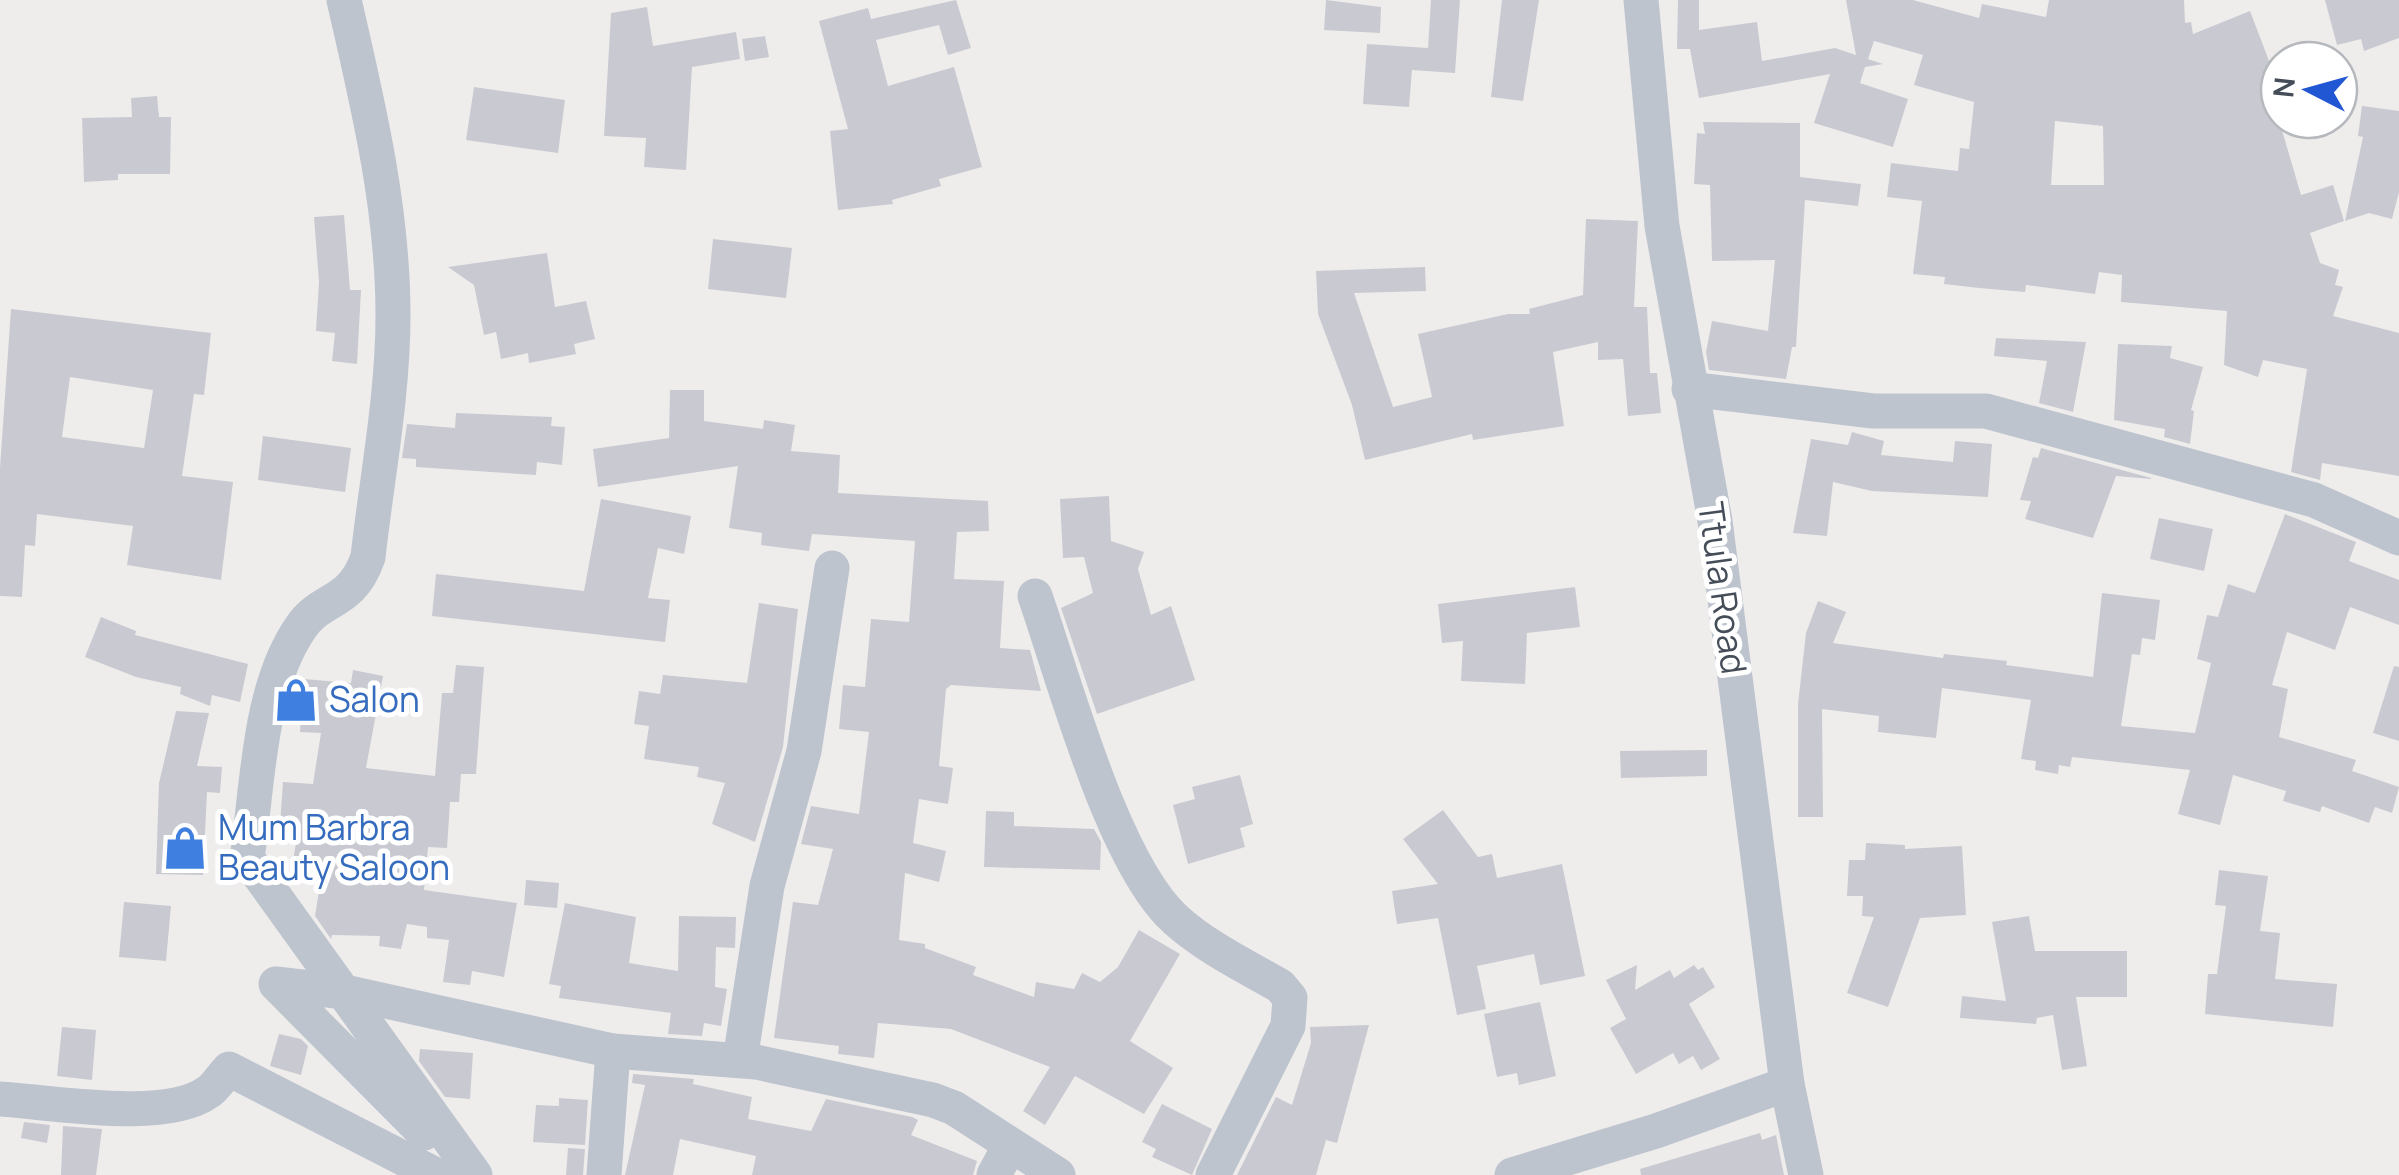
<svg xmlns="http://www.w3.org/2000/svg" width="2399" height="1175" font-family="Manrope,sans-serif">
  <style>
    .building { fill: #c9cad1; fill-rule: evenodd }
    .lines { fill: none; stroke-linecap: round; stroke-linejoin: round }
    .minor { stroke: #bdc4ce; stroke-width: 35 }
    .labels { text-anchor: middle; stroke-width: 10; stroke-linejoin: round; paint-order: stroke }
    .street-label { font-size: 35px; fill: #454d58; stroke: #fff }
    .shop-label { font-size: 35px; fill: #366cbe; stroke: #fff; text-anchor: start }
  </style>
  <rect width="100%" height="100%" fill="#efecec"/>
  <g class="building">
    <path d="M956 0 971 48 948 55 939 25 876 40 888 86 954 67 982 167 939 179 941 186 892 200 893 204 838 210 830 131 848 129 819 21 868 8 871 19Z"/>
    <path d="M1326 0 1381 7 1380 33 1324 30Z"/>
    <path d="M1431 0H1460L1455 73 1412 70 1409 107 1363 104 1367 44 1428 48Z"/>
    <path d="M1502 0H1539L1523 101 1491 97Z"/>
    <path d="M1678 0H1699V30L1757 22 1762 61 1835 48 1856 55 1846 0H1913L1979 18 1982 4 2046 17 2049 0H2184L2185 23 2191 22 2193 34 2250 11 2279 87V120L2301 195 2333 185 2344 221 2310 233 2320 263 2339 270 2335 285 2343 287 2333 316 2399 333V476L2322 463 2320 480 2291 472 2307 369 2263 360 2258 377 2224 365 2227 311 2121 302 2122 275 2099 272 2095 294 2026 285 2025 292 1979 288 1944 284 1945 277 1913 274 1922 201 1887 197 1891 163 1958 171 1960 148 1969 149 1974 102 1914 85 1923 55 1874 41 1868 59 1883 64 1865 67 1860 83 1908 99 1893 147 1814 123 1830 74 1699 98 1690 49H1677ZM2055 121 2103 126 2104 185H2051Z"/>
    <path d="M2325 0H2399V38L2364 51 2361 39 2337 45Z"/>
    <path d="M647 7 653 46 736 32 740 59 692 67 686 170 644 167 646 138 604 136 611 13Z"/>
    <path d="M765 36 769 57 745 61 742 39Z"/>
    <path d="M474 87 565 100 558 153 466 140Z"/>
    <path d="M157 96 159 117H171L170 174H118V180L84 182 82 118 132 117 131 98Z"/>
    <path d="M2362 106 2399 111V192L2392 219 2369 213 2345 221 2363 137 2358 136Z"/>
    <path d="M1703 122 1800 123V177L1861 184 1858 206 1805 200 1796 347H1792L1786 379 1709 370 1706 352 1712 321 1768 331 1775 260 1712 261 1710 185 1694 184 1697 133 1705 134Z"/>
    <path d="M344 215 350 290H361L357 364 332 361 335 333 316 331 319 282 314 217Z"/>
    <path d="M1586 219 1638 221 1634 307H1647L1650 373H1657L1661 413 1628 416 1623 359 1598 360V342L1553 352 1564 426 1473 440 1472 434 1365 460 1352 405 1318 314 1316 271 1425 267 1426 291 1354 293 1393 407 1432 397 1418 334 1508 314H1530L1529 309 1583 295Z"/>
    <path d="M713 239 792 248 786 298 708 289Z"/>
    <path d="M547 253 555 307 586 301 595 339 574 344 576 354 529 363 528 353 501 359 496 332 484 335 474 285 448 267Z"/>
    <path d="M11 309 211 333 204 395 194 394 182 476 233 482 221 580 127 565 133 526 37 514 35 546 25 545 22 597 0 596V468ZM70 377 153 390 144 448 62 437Z"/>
    <path d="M1996 338 2086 342 2073 412 2039 403 2047 361 1994 356Z"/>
    <path d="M2118 344 2172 346 2170 358 2203 367 2191 410 2194 411 2190 444 2164 437 2165 429 2114 420Z"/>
    <path d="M670 390H704V421L763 429 764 420 795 425 791 451 840 455 838 493 988 501 989 531 957 532 954 579 1004 581 1000 648 1030 650 1041 691 951 685 946 689 939 766 953 768 948 804 919 799 913 843 946 851 939 882 905 873 899 940 925 944V948L976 967 973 975 1034 997 1036 982 1074 989 1082 973 1100 982 1118 967 1139 930 1180 954 1130 1041 1173 1068 1144 1114 1075 1076 1045 1125 1023 1111 1050 1067 951 1029 878 1023 874 1058 838 1054 839 1046 774 1038 793 902 818 905 833 849 801 844 811 806 859 814 869 732 839 729 843 685 865 687 871 619 909 622 915 541 812 534 809 551 761 545 762 533 729 528 738 466 598 487 593 449 669 438Z"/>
    <path d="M456 413 552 417 551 426 565 427 562 465 537 462 536 475 416 467V459L402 458 407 424 455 428Z"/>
    <path d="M1852 432 1884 441 1881 455 1953 462 1955 441 1992 444 1988 497 1872 491 1833 482 1827 536 1793 533 1811 439 1848 445Z"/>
    <path d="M263 436 351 448 345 492 258 480Z"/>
    <path d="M2041 448 2151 478V479L2116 476 2093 538 2025 519 2031 501 2020 500 2033 457 2038 458Z"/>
    <path d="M1109 496 1111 541 1144 552 1138 569 1151 615 1171 606 1195 680 1097 714 1061 608 1093 593 1084 557 1063 558 1060 499Z"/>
    <path d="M601 499 691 516 684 554 658 548 648 598 670 600 665 642 432 616 436 574 584 591Z"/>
    <path d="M2285 514 2356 542 2349 561 2399 580V625L2350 607 2335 650 2287 632 2272 685 2288 689 2279 737 2356 760 2352 771 2399 787 2392 813 2375 807 2369 823 2322 806 2320 812 2283 801 2286 791 2233 775 2220 825 2178 814 2190 770 2072 757 2070 767 2059 765 2058 774 2035 770 2036 761 2021 759 2031 700 1942 688 1936 738 1878 732 1879 716 1822 709 1823 817H1798V704L1806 633 1818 601 1846 612 1833 643 1943 658 1944 654 2007 661 2006 665 2093 677 2102 593 2160 600 2155 640 2142 638 2140 655 2132 654 2121 726 2195 733 2211 663 2197 659 2207 615 2218 617 2228 584 2255 593Z"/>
    <path d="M2159 518 2213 529 2204 571 2150 559Z"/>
    <path d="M1575 587 1580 627 1527 633 1525 684 1461 681 1463 641 1442 643 1438 604Z"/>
    <path d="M759 603 798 609 783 747 755 842 712 824 725 783 697 777 699 767 644 759 649 726 634 724 639 691 660 694 663 675 747 683Z"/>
    <path d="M101 617 136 631 135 635 248 664 240 702 212 695 210 706 180 694 181 687 136 677 85 657Z"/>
    <path d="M456 665 484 667 476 774H461L459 802H450L447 848 428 847 424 890 517 903 504 977 472 971 470 985 443 982 449 940 427 938V927L407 924 401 949 379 946 380 936 332 935 331 939 315 916 322 872 292 867 299 825 280 824 283 782 313 784 321 733 300 732 304 679 351 683 353 670 383 676 366 768 435 776 442 693H453Z"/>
    <path d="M2394 666 2399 667V741L2373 733Z"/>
    <path d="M176 711 209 713 197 766 222 767 220 793 207 792 203 875 156 874 159 783Z"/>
    <path d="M1707 750V776L1621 778 1620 751Z"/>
    <path d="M1240 775 1253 824 1240 828 1245 847 1188 864 1173 805 1195 799 1192 787Z"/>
    <path d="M1443 810 1478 857 1492 854 1497 878 1562 864 1585 976 1540 985 1534 954 1477 966 1486 1009 1457 1015 1438 918 1397 924 1392 891 1438 884 1403 839Z"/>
    <path d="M986 811 1014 812V826L1094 829 1101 842 1100 870 984 867Z"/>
    <path d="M1866 843 1905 845V849L1962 846 1966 915 1920 918 1888 1007 1847 993 1874 917 1862 916 1863 896H1847L1849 860H1865Z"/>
    <path d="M2219 870 2268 876 2260 931 2280 933 2275 979 2337 984 2333 1027 2205 1014 2208 974H2217L2226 906 2215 905Z"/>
    <path d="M526 880 559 883 557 908 524 905Z"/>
    <path d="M124 902 171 906 166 961 119 957Z"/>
    <path d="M565 903 636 917 629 963 678 971 679 916 736 917 735 948 716 947 715 987 727 989 721 1026 704 1023 702 1036 668 1034 671 1013 559 998 561 986 549 984Z"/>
    <path d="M2029 916 2035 951H2127V997H2076L2087 1066 2062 1070 2053 1015 2037 1018 2036 1024 1960 1018 1962 996 2006 1001 1992 922Z"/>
    <path d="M1637 965 1635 990 1670 970 1674 978 1694 965 1698 970 1703 967 1715 987 1689 1004 1720 1059 1701 1070 1693 1056 1679 1064 1673 1053 1636 1074 1610 1028 1626 1019 1606 980Z"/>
    <path d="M1540 1002 1556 1076 1519 1085 1517 1073 1497 1077 1484 1014Z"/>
    <path d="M1369 1025 1337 1143 1326 1140 1316 1175H1237L1276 1097 1292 1105 1311 1043 1310 1027Z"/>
    <path d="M62 1027 96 1030 92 1080 57 1076Z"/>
    <path d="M279 1034 301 1039 308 1046 301 1075 270 1066Z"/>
    <path d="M420 1049 473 1053 470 1099 445 1097 419 1061Z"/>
    <path d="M633 1074 694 1079 693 1084 752 1097 748 1119 811 1131 826 1099 912 1117 918 1120 911 1135 977 1161 973 1175H752L756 1156 680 1139 673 1175H625L645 1085 632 1083Z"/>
    <path d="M559 1098 588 1100 585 1145 533 1142 536 1105 559 1106Z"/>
    <path d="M1162 1104 1212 1129 1192 1175 1152 1157 1156 1149 1142 1142Z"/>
    <path d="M24 1122 50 1125 47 1143 21 1138Z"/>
    <path d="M63 1126 102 1129 96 1175H61Z"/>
    <path d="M1760 1133 1762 1140 1776 1135 1784 1175H1641L1640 1169Z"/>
    <path d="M568 1148 585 1149 583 1175H566Z"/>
  </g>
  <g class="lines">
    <g class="minor">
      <path d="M344 0C368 104 393 208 393 315 393 397 377 476 368 557 351 606 322 596 301 627 258 689 258 785 247 858L475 1175"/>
      <path d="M1641 0 1662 226 1715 521 1787 1084 1806 1175"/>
      <path d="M1689 389 1873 411H1986L2314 500 2399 538"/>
      <path d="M1035 596C1064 679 1113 864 1176 920 1206 947 1245 966 1280 986L1290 998 1288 1026 1213 1175"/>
      <path d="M740 1060 767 886 804 751 832 568"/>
      <path d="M0 1099C51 1102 166 1123 208 1092 216 1087 222 1076 229 1069L436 1175"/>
      <path d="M424 1133 276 984 345 992 613 1051 756 1062 933 1100 954 1108 1058 1175"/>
      <path d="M604 1175 613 1051"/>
      <path d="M994 1175 1010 1145"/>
      <path d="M1512 1175 1656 1131 1787 1084"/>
    </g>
  </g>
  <defs>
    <g id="shop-bare" transform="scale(3.45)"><path d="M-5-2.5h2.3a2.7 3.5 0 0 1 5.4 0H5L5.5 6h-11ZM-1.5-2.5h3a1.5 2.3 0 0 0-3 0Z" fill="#3f7fe0" stroke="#fff" stroke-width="2.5" paint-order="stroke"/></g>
  </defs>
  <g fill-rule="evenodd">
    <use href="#shop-bare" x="296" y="700"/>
    <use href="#shop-bare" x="185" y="848"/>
  </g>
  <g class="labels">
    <g class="street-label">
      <text transform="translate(1722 588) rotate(82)" y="12">Ttula Road</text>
    </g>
    <g class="shop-label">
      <text x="329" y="712">Salon</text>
      <text x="218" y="840">Mum Barbra<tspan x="218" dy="40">Beauty Saloon</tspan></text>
    </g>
  </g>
  <g transform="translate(2309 90) rotate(276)"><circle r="48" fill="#ffffff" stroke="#b5b8bc" stroke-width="2.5"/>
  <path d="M0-8L18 38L0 25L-18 38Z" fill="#2257d3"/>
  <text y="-15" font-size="28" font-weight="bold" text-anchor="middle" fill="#454d58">N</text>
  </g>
</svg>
